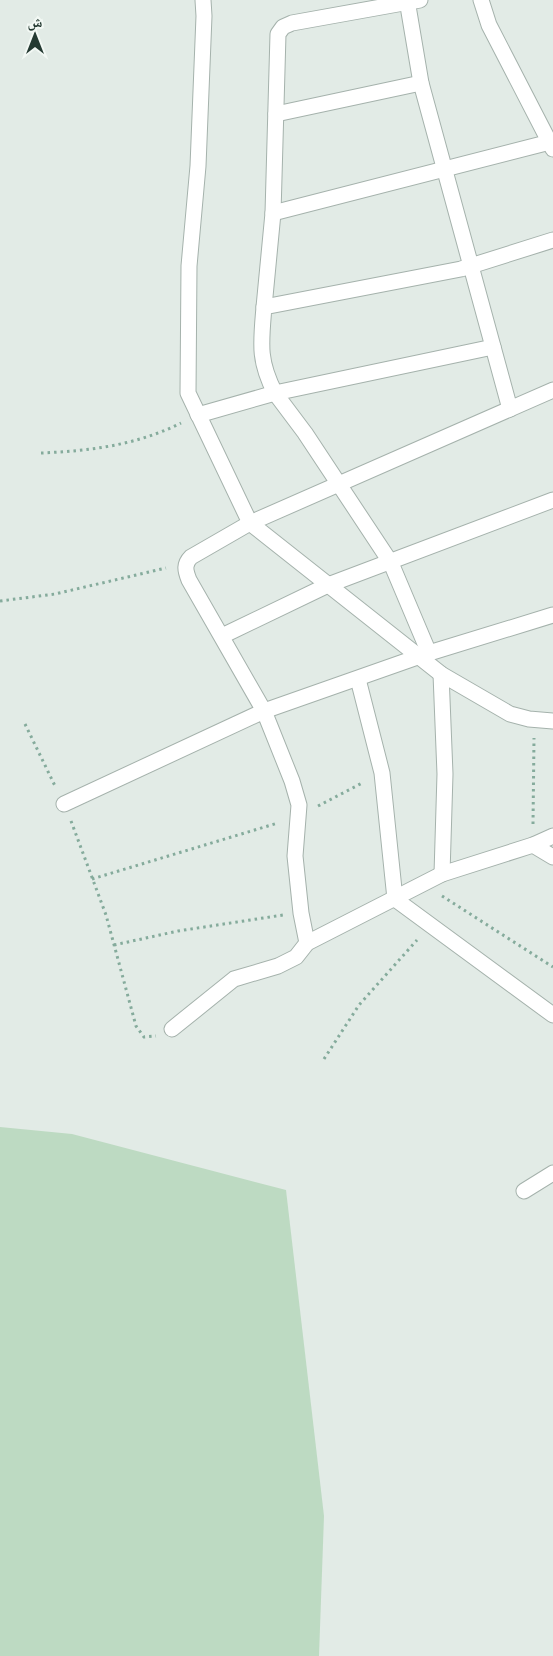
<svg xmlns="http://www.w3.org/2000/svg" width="553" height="1656" font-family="'Titillium Web','Noto Naskh Arabic',sans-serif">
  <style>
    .green { fill: #bddac2 }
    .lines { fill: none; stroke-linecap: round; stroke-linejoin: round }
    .minor-casing { stroke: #a5b2ac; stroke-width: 17 }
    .path { stroke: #85ab9c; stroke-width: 3; stroke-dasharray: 2.5 4; stroke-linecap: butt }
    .minor { stroke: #fff; stroke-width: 15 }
  </style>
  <rect width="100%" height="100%" fill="#e2ebe6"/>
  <path class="green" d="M0 1127 72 1134 286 1190 324 1516 319 1656H0Z"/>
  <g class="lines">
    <g class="minor-casing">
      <g id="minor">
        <path d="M203 0 204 16 198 166 189 266 188 393 250 523 191 557C184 564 185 570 189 580L264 711 429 653 553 615"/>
        <path d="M407 0 421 83 510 409"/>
        <path d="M481 0 489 25 553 149"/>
        <path d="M276 114 421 83"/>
        <path d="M273 213 550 142"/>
        <path d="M264 307 273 213 278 34 283 27 292 23 420 0"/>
        <path d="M553 390 250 523 441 674 510 714 529 719 553 721"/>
        <path d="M198 415 275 393C258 360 261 343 264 307L461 269 553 240"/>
        <path d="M222 636 328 585 553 500"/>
        <path d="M429 653 391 563 305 433 275 393 493 347"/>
        <path d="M441 674 445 774 442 874"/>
        <path d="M358 679 382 773 395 899 553 1015"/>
        <path d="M64 804 264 711 292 781 299 805 295 856 301 913 307 943"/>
        <path d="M533 845 553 857"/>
        <path d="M172 1029 234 979 278 966 296 957 307 943 442 874 533 845 553 836"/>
        <path d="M524 1191 553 1173"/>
      </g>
    </g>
    <g class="path">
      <path d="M41 453C90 451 137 445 181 423"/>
      <path d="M0 601 55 594 166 568"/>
      <path d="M25 724 56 788"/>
      <path d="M318 806 364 782"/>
      <path d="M71 821 106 915 136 1026 144 1037 156 1036"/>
      <path d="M533 824 534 738"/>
      <path d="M92 879 278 823"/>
      <path d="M442 896 553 967"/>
      <path d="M114 945 178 931 283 915"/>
      <path d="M324 1059 359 1005 417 940"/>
    </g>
    <use href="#minor" class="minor"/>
  </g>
  <g transform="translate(35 35)" stroke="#f2f8f4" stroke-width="4" paint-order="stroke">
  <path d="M0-4L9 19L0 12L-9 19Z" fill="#243a32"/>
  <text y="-8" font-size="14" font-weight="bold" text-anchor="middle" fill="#243a32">ش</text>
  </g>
</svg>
